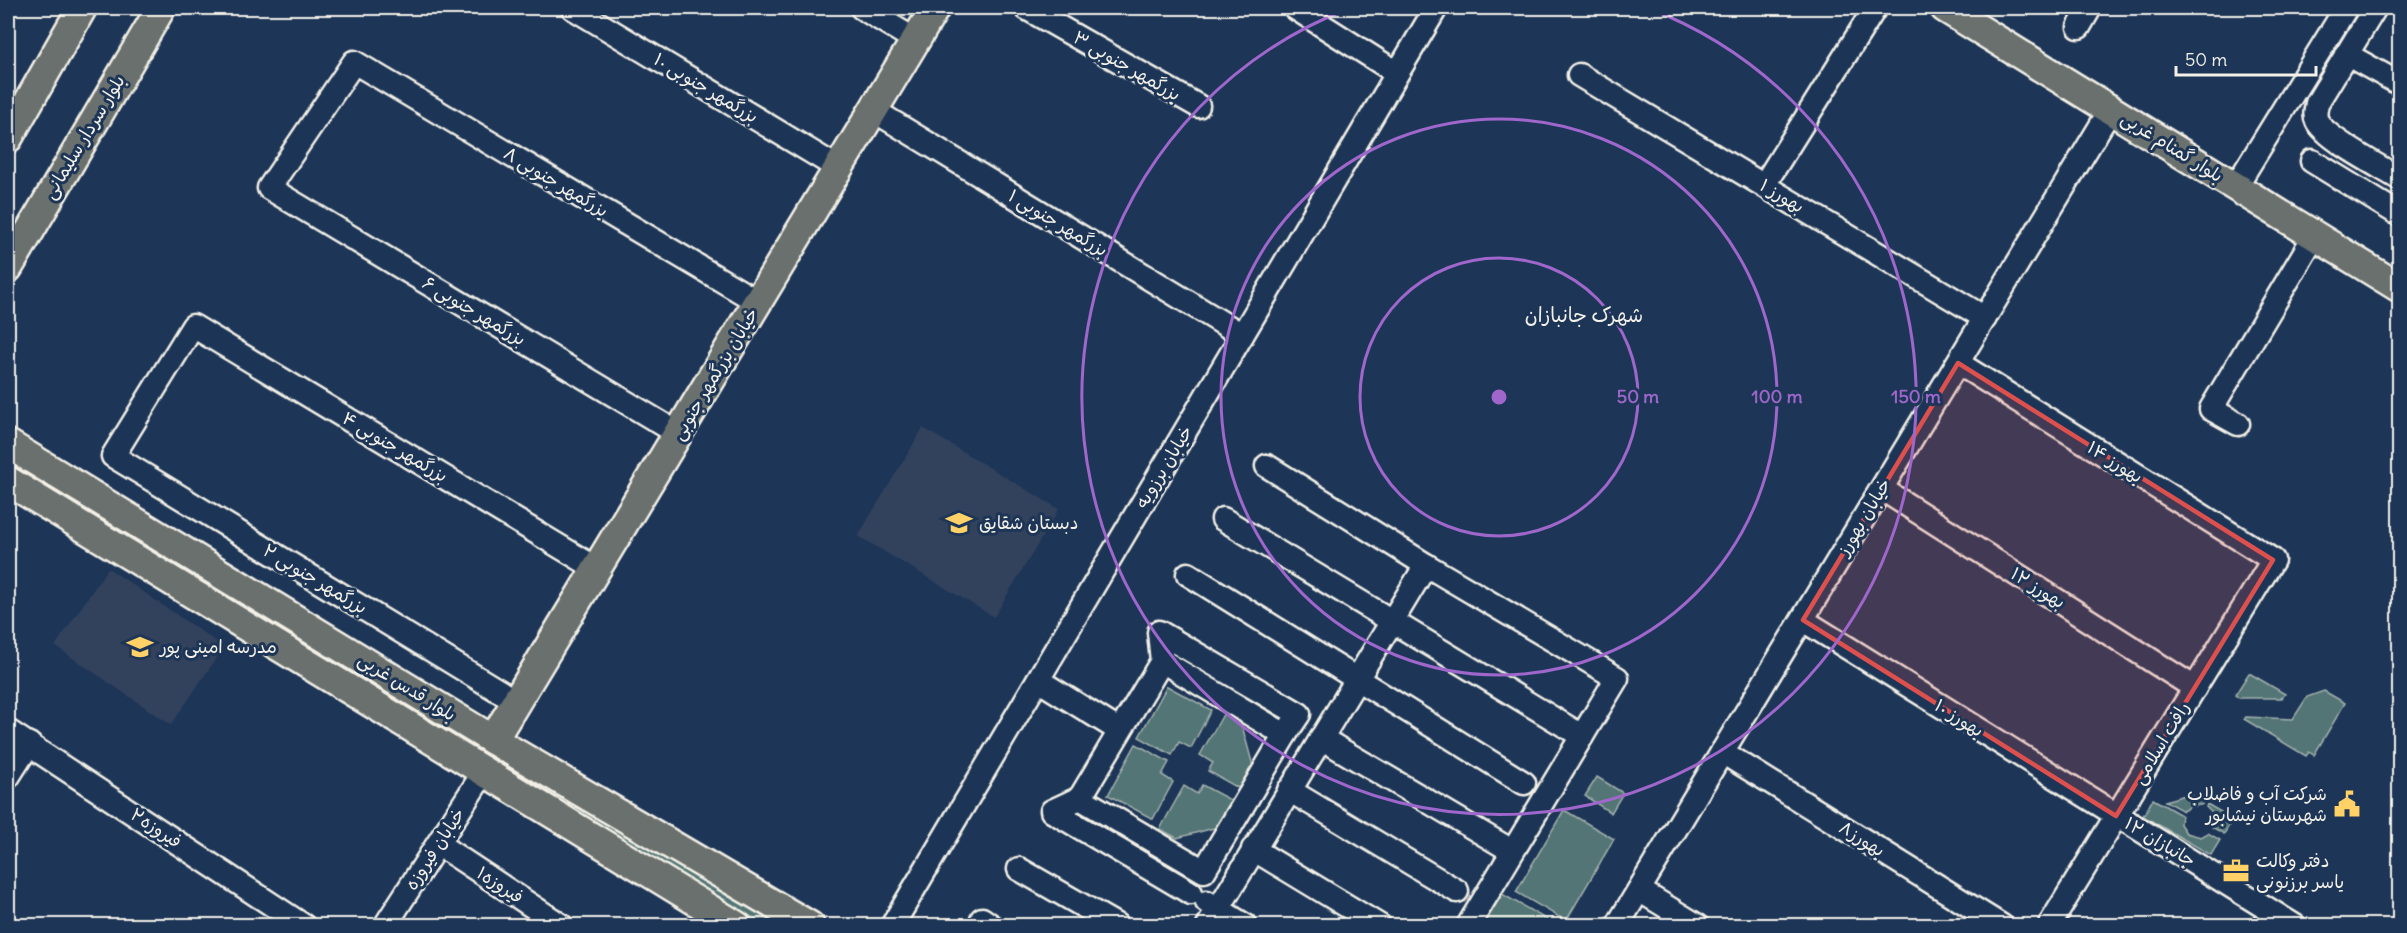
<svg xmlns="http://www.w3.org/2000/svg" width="2407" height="933" font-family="Delius,'Playpen Sans Arabic',sans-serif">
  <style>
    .built { fill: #31425d }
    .green { fill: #537474; stroke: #a4b2ae; stroke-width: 1.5 }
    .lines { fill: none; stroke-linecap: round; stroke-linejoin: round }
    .minor-casing { stroke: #f4f1e8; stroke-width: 27 }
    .major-casing { stroke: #f4f1e8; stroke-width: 33 }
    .minor { stroke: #1d3557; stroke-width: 22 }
    .major { stroke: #6b706d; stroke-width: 28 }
    .marked { fill: #dc504e; fill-opacity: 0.2; stroke: #dc504e; stroke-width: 4.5; stroke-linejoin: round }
    .ring { fill: none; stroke: #9f67cb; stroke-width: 3 }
    .labels { text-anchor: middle; stroke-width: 6; stroke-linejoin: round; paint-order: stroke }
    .street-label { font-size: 18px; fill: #f4f1e8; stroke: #1d3557 }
    .poi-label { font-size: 18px; fill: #f4f1e8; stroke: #1d3557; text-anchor: start }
    .neighbourhood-label { font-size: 20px; fill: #f4f1e8; stroke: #1d3557 }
    .centre { fill: #9f67cb; stroke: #1d3557; stroke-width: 3 }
    .ring-label { font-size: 18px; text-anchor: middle; font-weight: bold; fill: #9f67cb; stroke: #1d3557; stroke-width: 6; stroke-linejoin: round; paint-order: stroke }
  </style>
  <rect width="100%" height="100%" fill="#1d3557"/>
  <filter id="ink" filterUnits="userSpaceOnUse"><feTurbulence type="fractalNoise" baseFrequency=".0167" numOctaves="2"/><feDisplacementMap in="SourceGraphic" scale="12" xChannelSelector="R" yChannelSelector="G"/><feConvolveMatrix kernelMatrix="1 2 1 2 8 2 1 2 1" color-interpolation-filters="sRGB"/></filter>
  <g filter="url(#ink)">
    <g class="built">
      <path d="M923 428 1059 509 994 617 858 536Z"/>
      <path d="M108 568 224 647 171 725 55 646Z"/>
    </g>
    <g class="green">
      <path d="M29 468 276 619 271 629 28 482Z"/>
      <path d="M323 646 787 925H765L319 656Z"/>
      <path d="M2249 673 2285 694 2282 698H2239L2235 695Z"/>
      <path d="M1167 686 1211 710 1191 748 1179 742 1172 755 1139 737Z"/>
      <path d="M2324 691 2345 703 2314 755 2309 752 2306 756 2244 719 2246 717 2293 719 2307 697Z"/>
      <path d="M1224 713 1241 722 1253 766 1240 789 1208 771 1213 763 1200 755Z"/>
      <path d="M1136 744 1169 762 1162 775 1173 782 1153 819 1108 795Z"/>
      <path d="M1597 777 1623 793 1611 813 1585 796Z"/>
      <path d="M1202 785 1234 802 1221 826 1177 838 1160 829 1184 786 1197 794Z"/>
      <path d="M2188 794 2204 802 2201 805 2191 806 2183 811 2165 801Z"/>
      <path d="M2153 799 2181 815 2180 824 2186 833 2201 837 2208 833 2220 840 2211 855 2143 816Z"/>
      <path d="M2207 804 2233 819 2224 834 2212 827V813L2206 807Z"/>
      <path d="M1564 810 1614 839 1566 921 1516 892Z"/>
      <path d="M1502 894 1556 925H1483Z"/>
    </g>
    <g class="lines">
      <g class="minor-casing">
        <g id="minor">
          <path d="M573 8 838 168"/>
          <path d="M862 8 915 40"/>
          <path d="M1026 8 1198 106"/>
          <path d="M1295 8 1397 73"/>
          <path d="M2375 8 2317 103C2316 109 2314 115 2317 121 2326 139 2381 167 2400 179"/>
          <path d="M2079 27 2090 8"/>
          <path d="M2346 54 2400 84"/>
          <path d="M1579 75 1985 318"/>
          <path d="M873 110 1242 335"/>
          <path d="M2312 161 2400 215"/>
          <path d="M1764 185 1875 8"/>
          <path d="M2236 186 2346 8"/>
          <path d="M1958 363 2273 560 2049 926"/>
          <path d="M2238 424 2211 409 2315 235"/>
          <path d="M679 434 269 188 354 62 758 302"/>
          <path d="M1267 466 1426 565"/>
          <path d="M1882 489 2195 688"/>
          <path d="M1223 519 1582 736"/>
          <path d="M1188 574 1524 783"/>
          <path d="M1803 620 2295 926"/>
          <path d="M1162 661 1159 632 1299 714 1285 735"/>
          <path d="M1038 680 1120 731 1080 798 1204 871 1285 735 1162 661 1120 731"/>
          <path d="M517 702 113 456 193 326 597 569"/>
          <path d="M8 731 304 926"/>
          <path d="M1321 738 1512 851"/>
          <path d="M1722 752 2002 926"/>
          <path d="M8 777 29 744"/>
          <path d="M1289 790 1457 891"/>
          <path d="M1080 798 1052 811 1191 893"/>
          <path d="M438 844 562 926"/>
          <path d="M1253 849 1380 926"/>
          <path d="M1019 869 1118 926"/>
          <path d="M1639 890 1698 926"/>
          <path d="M1207 902 1246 926"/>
          <path d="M982 919 992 926"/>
          <path d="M385 926 484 772"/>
          <path d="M892 926 1436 8"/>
          <path d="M1208 926 1426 565 1617 678 1468 926"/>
          <path d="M1617 926 2111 109"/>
        </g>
      </g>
      <g class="major-casing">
        <g id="major">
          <path d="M1945 8 2400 288"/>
          <path d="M8 138 82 8"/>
          <path d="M8 268 161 8"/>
          <path d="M8 444 493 740 810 926"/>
          <path d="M8 481 737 926"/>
          <path d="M493 740 935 8"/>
        </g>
      </g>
      <use href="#minor" class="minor"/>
      <use href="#major" class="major"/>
    </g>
  </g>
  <path class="marked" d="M1958 363 2273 560 2116 816 1803 620Z"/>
  <g class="ring">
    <circle cx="1499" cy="397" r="139"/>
    <circle cx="1499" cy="397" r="278"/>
    <path d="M1648 8A417 417 0 1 1 1350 8"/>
  </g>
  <defs>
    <g id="school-bare" transform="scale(2.07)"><path d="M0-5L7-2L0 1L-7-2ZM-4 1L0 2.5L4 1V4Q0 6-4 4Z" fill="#ffd166" stroke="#1d3557" stroke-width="2.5" paint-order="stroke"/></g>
    <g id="civic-bare" transform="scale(2.07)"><path d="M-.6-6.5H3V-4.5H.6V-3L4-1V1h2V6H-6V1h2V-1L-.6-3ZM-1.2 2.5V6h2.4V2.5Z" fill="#ffd166" stroke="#1d3557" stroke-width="2.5" paint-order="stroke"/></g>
    <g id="office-bare" transform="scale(2.07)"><path d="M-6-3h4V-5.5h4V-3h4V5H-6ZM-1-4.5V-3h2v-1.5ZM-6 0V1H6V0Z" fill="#ffd166" stroke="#1d3557" stroke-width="2.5" paint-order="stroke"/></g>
  </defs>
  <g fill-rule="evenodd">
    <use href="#school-bare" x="959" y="523"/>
    <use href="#school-bare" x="140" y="647"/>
    <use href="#civic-bare" x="2347" y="804"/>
    <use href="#office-bare" x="2236" y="871"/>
  </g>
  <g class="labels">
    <g class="street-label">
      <text transform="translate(1127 66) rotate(30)" y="6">بزرگمهر جنوبی ۳</text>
      <text transform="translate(706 88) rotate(31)" y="6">بزرگمهر جنوبی ۱۰</text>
      <text transform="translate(84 137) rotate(-59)" y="6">بلوار سردار سلیمانی</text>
      <text transform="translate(2172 147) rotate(32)" y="6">بلوار گمنام غربی</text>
      <text transform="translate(556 182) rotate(31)" y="6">بزرگمهر جنوبی ۸</text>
      <text transform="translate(1782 196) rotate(31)" y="6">بهورز ۱</text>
      <text transform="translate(1058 223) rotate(31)" y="6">بزرگمهر جنوبی ۱</text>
      <text transform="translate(474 311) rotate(31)" y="6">بزرگمهر جنوبی ۶</text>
      <text transform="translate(715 374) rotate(-59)" y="6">خیابان بزرگمهر جنوبی</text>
      <text transform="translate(395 447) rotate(31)" y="6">بزرگمهر جنوبی ۴</text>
      <text transform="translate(2115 462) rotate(32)" y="6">بهورز ۱۴</text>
      <text transform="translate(1164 467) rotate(-59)" y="6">خیابان برزویه</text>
      <text transform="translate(1864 517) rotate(-59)" y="6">خیابان بهورز</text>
      <text transform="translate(315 579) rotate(31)" y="6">بزرگمهر جنوبی ۲</text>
      <text transform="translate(2038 588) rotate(32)" y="6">بهورز ۱۲</text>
      <text transform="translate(407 687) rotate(32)" y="6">بلوار قدس غربی</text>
      <text transform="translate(1959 718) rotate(32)" y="6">بهورز ۱۰</text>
      <text transform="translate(2161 743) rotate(-59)" y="6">رافت اسلامی</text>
      <text transform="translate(156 828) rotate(33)" y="6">فیروزه۲</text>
      <text transform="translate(1862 839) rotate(32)" y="6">بهورز۸</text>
      <text transform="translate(2160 842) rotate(31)" y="6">جانبازان ۱۲</text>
      <text transform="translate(435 849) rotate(-57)" y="6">خیابان فیروزه</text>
      <text transform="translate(500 885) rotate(33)" y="6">فیروزه۱</text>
    </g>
    <g class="poi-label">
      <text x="979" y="529">دبستان شقایق</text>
      <text x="160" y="653">مدرسه امینی پور</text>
      <text x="2327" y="800" text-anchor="end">شرکت آب و فاضلاب<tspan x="2327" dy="21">شهرستان نیشابور</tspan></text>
      <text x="2256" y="867">دفتر وکالت<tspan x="2256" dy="21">یاسر برزنونی</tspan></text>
    </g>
    <g class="neighbourhood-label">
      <text x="1584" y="322">شهرک جانبازان</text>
    </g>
  </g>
  <circle cx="1499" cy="397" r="9" class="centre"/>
  <g class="ring-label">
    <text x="1638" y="403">50 m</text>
    <text x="1777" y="403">100 m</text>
    <text x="1916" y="403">150 m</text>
  </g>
  <rect width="2407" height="933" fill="none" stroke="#1d3557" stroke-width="30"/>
  <rect x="15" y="15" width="2377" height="903" fill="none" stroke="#f4f1e8" stroke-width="2" filter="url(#ink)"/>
  <path d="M2176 66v9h140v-9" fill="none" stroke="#f4f1e8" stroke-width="3"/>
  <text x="2185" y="66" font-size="18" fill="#f4f1e8" stroke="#1d3557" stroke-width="4.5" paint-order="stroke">50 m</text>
</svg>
